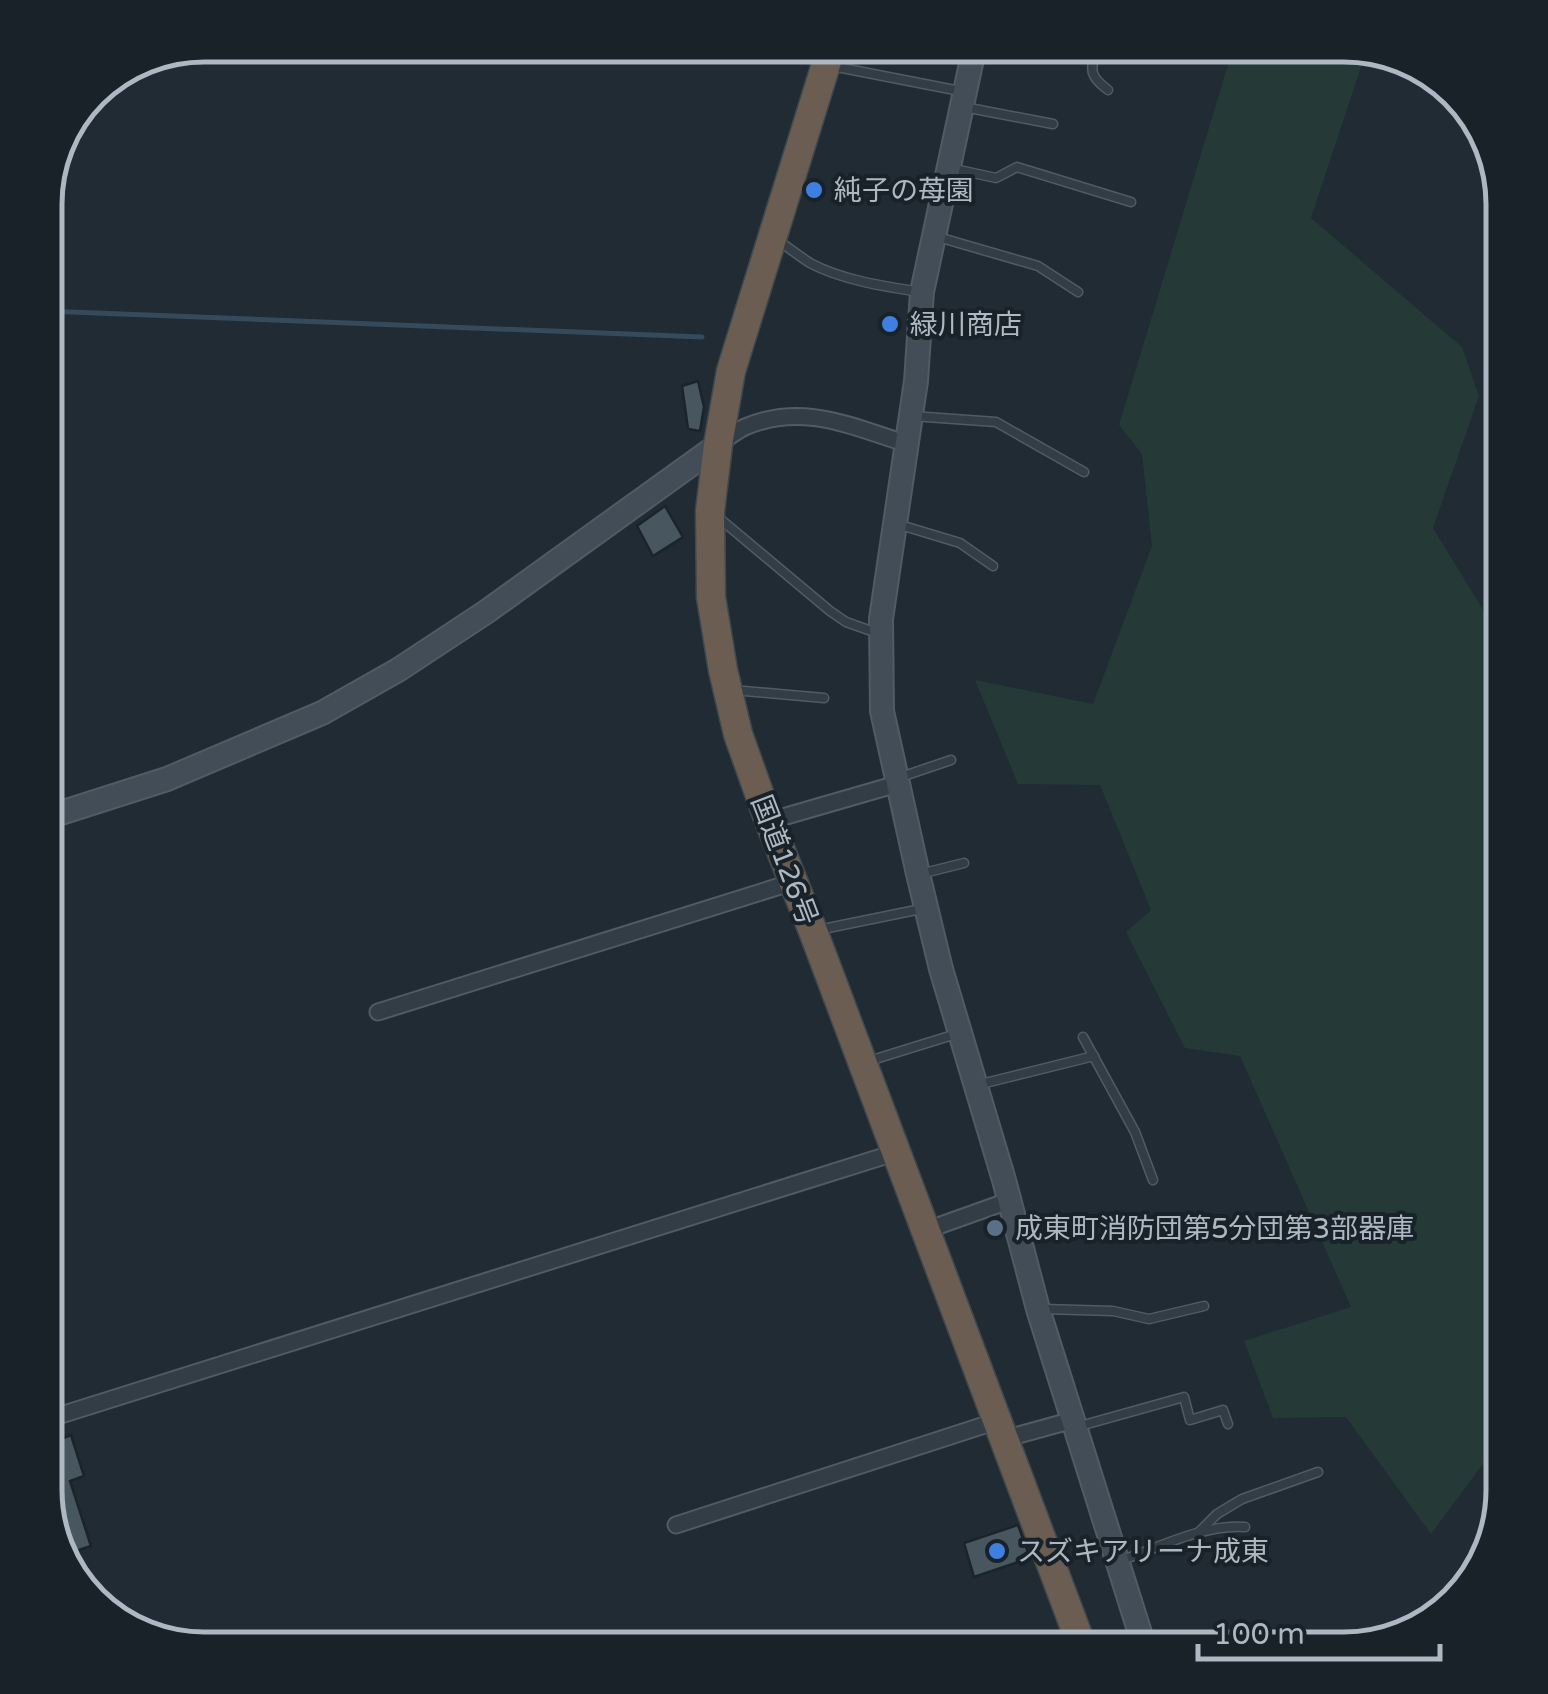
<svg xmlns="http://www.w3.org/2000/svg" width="1548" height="1694" font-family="'Varela Round','Noto Sans JP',sans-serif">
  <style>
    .green { fill: #253937 }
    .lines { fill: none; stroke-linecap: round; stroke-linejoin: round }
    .stream { stroke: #354a5b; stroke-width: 5 }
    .building { fill: #485660; stroke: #1b242b; stroke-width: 2.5 }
    .lane-casing { stroke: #515b63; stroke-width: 11 }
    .street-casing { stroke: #515b63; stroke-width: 19 }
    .secondary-casing { stroke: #515b63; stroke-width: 26 }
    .highway-casing { stroke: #3e484f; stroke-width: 31 }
    .lane { stroke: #333d45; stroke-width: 8 }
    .street { stroke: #333d45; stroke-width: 15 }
    .secondary { stroke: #424d58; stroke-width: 22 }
    .highway { stroke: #6b5d51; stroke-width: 28 }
    .shop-dot { fill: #3f7fe0; stroke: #192229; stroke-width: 4 }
    .service-dot { fill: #5c6f8a; stroke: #192229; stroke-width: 4 }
    .labels { text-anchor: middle; stroke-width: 8; stroke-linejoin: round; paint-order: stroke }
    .poi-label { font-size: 28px; fill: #adb8c2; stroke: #192229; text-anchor: start }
    .street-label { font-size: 28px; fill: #adb8c2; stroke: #192229 }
    .rim { fill: none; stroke: #adb8c2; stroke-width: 5 }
  </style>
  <rect width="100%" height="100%" fill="#202b34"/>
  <path class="green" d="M1234 45H1353L1367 49 1311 218 1462 347 1479 396 1433 528 1485 613 1503 621V1437L1431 1534 1346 1417 1273 1418 1244 1341 1351 1307 1240 1056 1185 1048 1126 932 1151 910 1100 785 1018 784 975 680 1093 704 1152 546 1142 454 1119 425Z"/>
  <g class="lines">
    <g class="stream">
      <path d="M758 45H765"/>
      <path d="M45 311 702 337"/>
    </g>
  </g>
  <g class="building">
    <path d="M698 381 704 407 700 431 688 429 682 386Z"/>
    <path d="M665 506 683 537 653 556 637 526Z"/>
    <path d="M58 1429 61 1439 71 1435 84 1476 70 1481 91 1546 67 1554 45 1490V1433Z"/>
    <path d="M1018 1525 1030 1558 974 1577 964 1543Z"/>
  </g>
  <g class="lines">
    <g class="lane-casing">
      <g id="lane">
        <path d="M1097 45C1091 69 1087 74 1108 90"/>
        <path d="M832 66 960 91"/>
        <path d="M964 107 1053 124"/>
        <path d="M950 168 996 178 1017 167 1131 202"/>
        <path d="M938 237 1038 266 1078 292"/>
        <path d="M777 240C788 247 799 256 810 263 841 280 887 287 921 292"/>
        <path d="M912 416 996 422 1084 472"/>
        <path d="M719 518 830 611 846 622 877 633"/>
        <path d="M897 524 960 543 993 566"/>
        <path d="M733 690 824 698"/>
        <path d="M898 778 951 760"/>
        <path d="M920 874 964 863"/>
        <path d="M818 930 921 909"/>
        <path d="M1083 1037 1135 1132 1153 1180"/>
        <path d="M869 1061 956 1034"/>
        <path d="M977 1085 1094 1056"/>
        <path d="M1043 1309 1113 1311 1149 1319 1204 1306"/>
        <path d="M1080 1426 1184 1397 1190 1420 1223 1410 1228 1424"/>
        <path d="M1197 1534 1217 1514 1242 1499 1318 1472"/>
        <path d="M1122 1560C1160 1547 1204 1524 1245 1527"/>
      </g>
    </g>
    <g class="street-casing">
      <g id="street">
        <path d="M718 444C727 439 736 431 745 427 803 402 852 427 908 444"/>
        <path d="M769 821 897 784"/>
        <path d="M378 1012 793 882"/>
        <path d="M924 1231 1008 1201"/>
        <path d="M45 1420 894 1153"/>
        <path d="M1004 1439 1073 1420"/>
        <path d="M676 1525 997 1421"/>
        <path d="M1298 1649 1304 1646 1354 1645"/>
      </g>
    </g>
    <g class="secondary-casing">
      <g id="secondary">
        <path d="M975 45 922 292 916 381 881 619 882 711 918 874 941 969 1004 1180 1038 1309 1145 1649"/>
        <path d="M45 818 167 779 322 713 398 670 486 612 718 445"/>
      </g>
    </g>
    <g class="highway-casing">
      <path id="highway" d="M832 45 731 371 718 445 710 511 711 597 723 670 738 734 769 821 813 931 1083 1649"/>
    </g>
    <use href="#lane" class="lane"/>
    <use href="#street" class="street"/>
    <use href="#secondary" class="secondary"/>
    <use href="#highway" class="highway"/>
  </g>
  <g class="shop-dot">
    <circle cx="814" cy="190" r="10"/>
    <circle cx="890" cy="324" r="10"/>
    <circle cx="997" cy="1551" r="10"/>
  </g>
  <circle class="service-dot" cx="995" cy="1228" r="10"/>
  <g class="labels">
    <g class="poi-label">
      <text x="834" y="200">純子の苺園</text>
      <text x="910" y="334">緑川商店</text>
      <text x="1015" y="1238">成東町消防団第5分団第3部器庫</text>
      <text x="1017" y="1561">スズキアリーナ成東</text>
    </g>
    <g class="street-label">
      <text transform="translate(785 860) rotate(69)" y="10">国道126号</text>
    </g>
  </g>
  <path d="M0 0H1548V1694H0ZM204 62H1344A142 142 0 0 1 1486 204V1490A142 142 0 0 1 1344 1632H204A142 142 0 0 1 62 1490V204A142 142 0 0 1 204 62Z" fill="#192229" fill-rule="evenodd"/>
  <path class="rim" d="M204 62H1344A142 142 0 0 1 1486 204V1490A142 142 0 0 1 1344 1632H204A142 142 0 0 1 62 1490V204A142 142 0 0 1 204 62Z"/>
  <path d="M1198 1644v15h242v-15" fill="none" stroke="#adb8c2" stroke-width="5"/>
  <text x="1213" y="1644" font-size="30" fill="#adb8c2" stroke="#192229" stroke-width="8" paint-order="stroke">100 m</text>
</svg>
